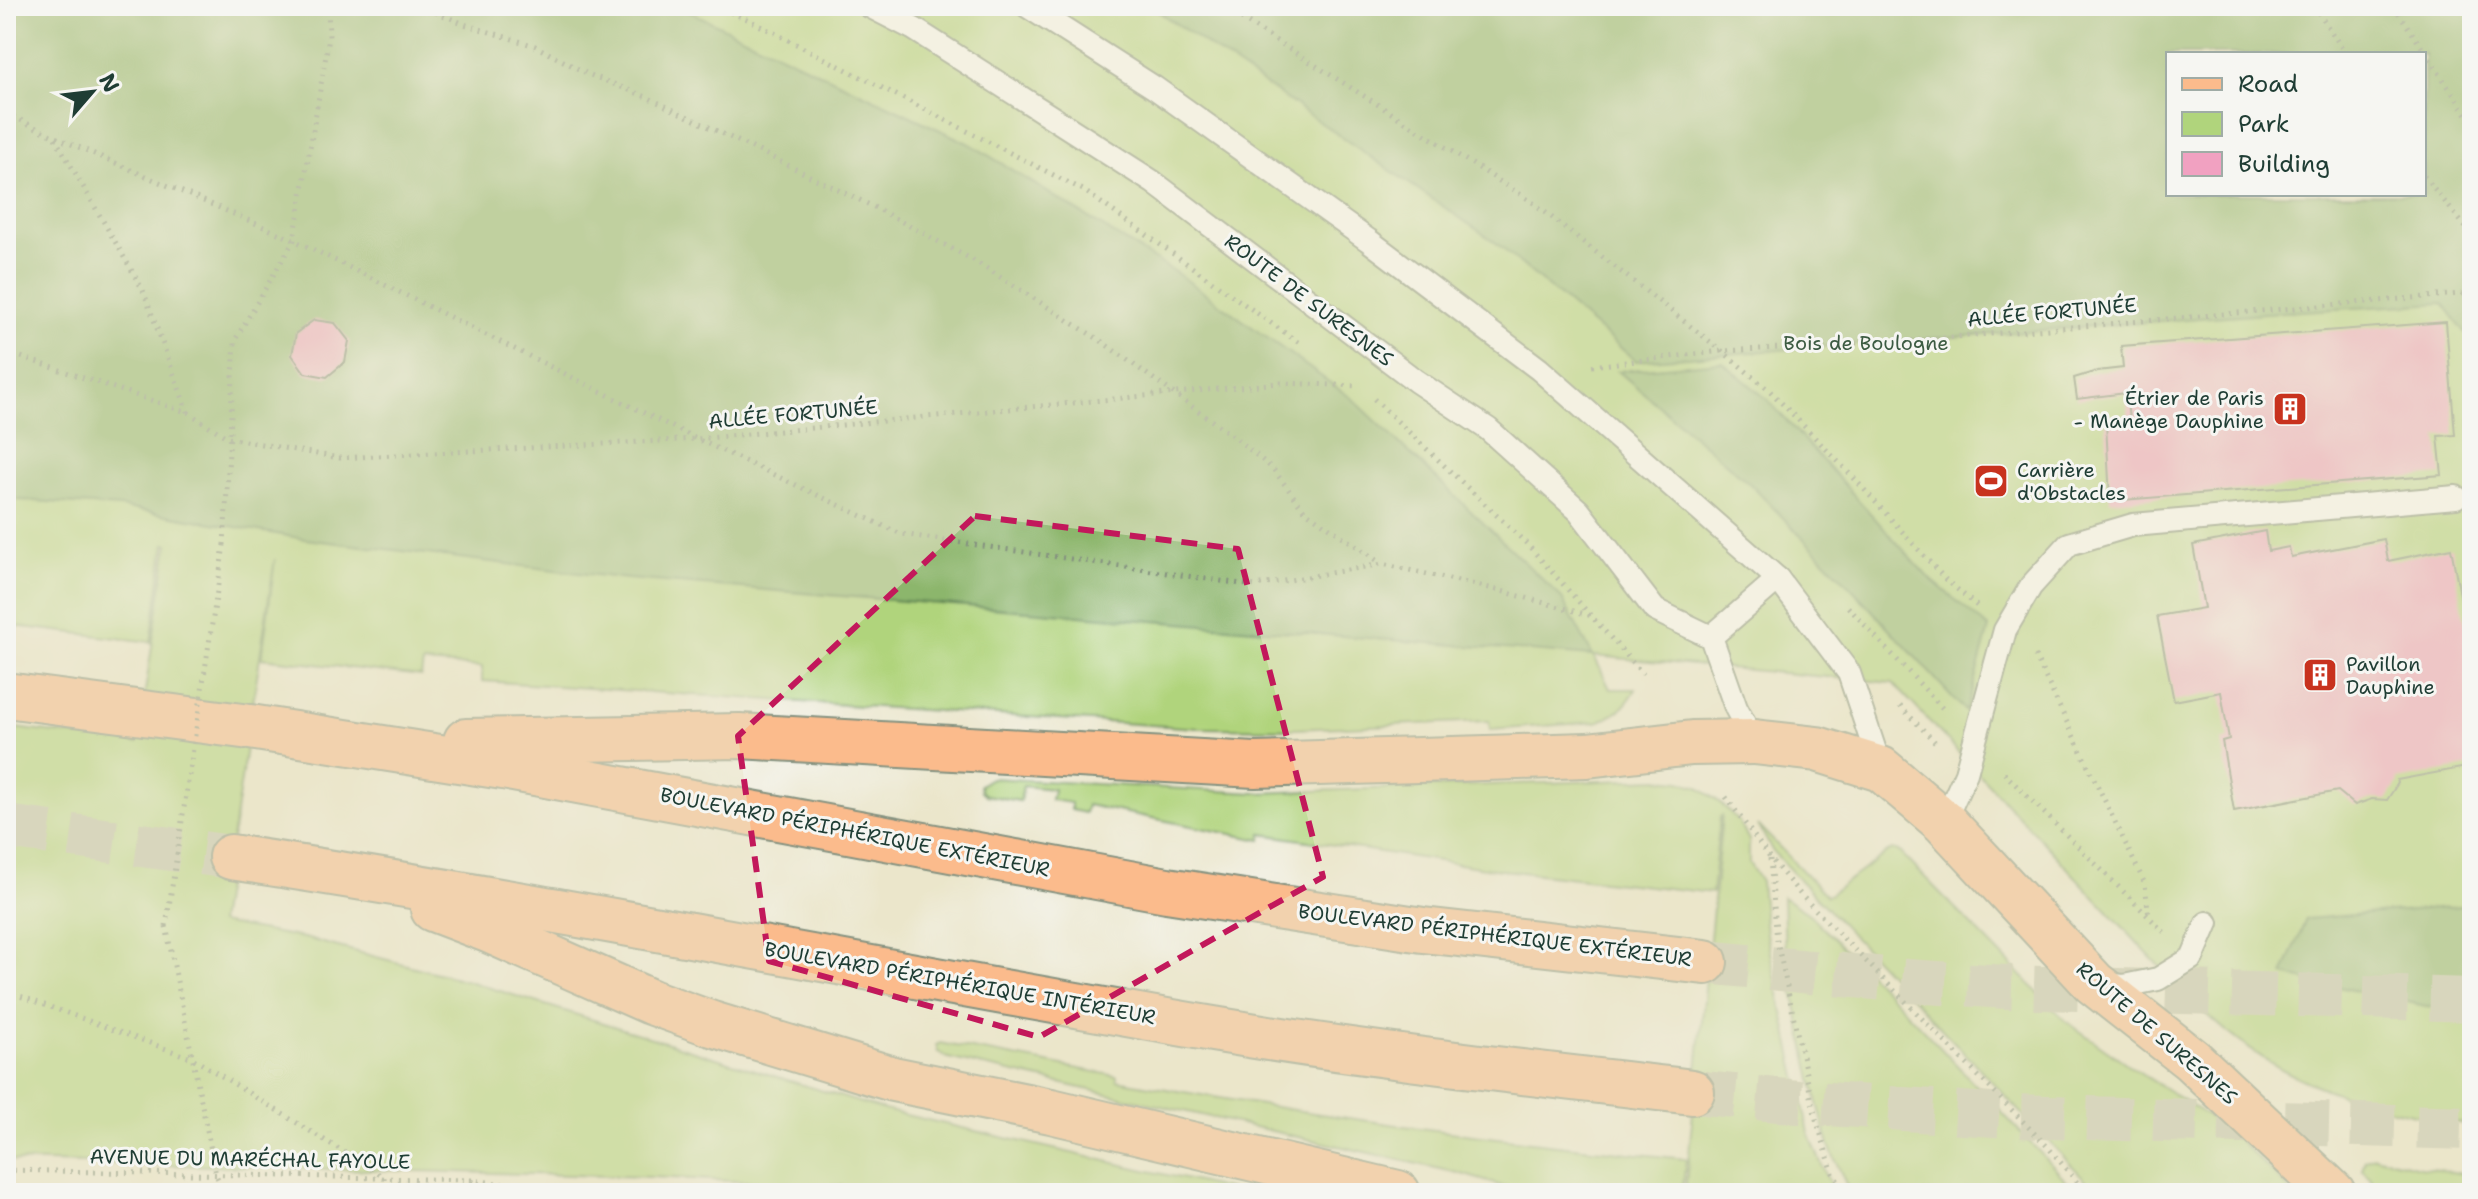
<svg xmlns="http://www.w3.org/2000/svg" width="2478" height="1199" font-family="'Shantell Sans',sans-serif">
  <style>
    .green { fill: #b0d47c; stroke: #688858; stroke-width: 2; fill-rule: evenodd }
    .forest { fill: #8cb66c; stroke: #567a50; stroke-width: 2; fill-rule: evenodd }
    .building { fill: #f1a1c1 }
    .lines { fill: none; stroke-linecap: round; stroke-linejoin: round }
    .highway-tunnel { stroke: #c2c4ad; stroke-width: 44; stroke-dasharray: 44 22; stroke-linecap: butt }
    .lane-casing { stroke: #859280; stroke-width: 26 }
    .primary-casing { stroke: #859280; stroke-width: 48 }
    .highway-casing { stroke: #859280; stroke-width: 48 }
    .path { stroke: #859280; stroke-width: 5; stroke-dasharray: 2 6; stroke-linecap: butt }
    .lane { stroke: #fff; stroke-width: 22 }
    .primary { stroke: #fbbb8c; stroke-width: 44 }
    .highway { stroke: #fbbb8c; stroke-width: 44 }
    .path-bridge { stroke: #859280; stroke-width: 5; stroke-dasharray: 2 6; stroke-linecap: butt }
    .marked { fill: none; stroke: #c2185b; stroke-width: 6; stroke-dasharray: 16 10; stroke-linejoin: round }
    .labels { text-anchor: middle; stroke-width: 6; stroke-linejoin: round; paint-order: stroke }
    .street-label { font-size: 20px; fill: #1f3d34; stroke: #f6f6f2 }
    .park-label { font-size: 20px; fill: #3c5b42; stroke: #f6f6f2 }
    .poi-label { font-size: 20px; fill: #1f3d34; stroke: #f6f6f2; text-anchor: start }
  </style>
  <rect width="100%" height="100%" fill="#f6f6f2"/>
  <filter id="ink" filterUnits="userSpaceOnUse"><feTurbulence type="fractalNoise" baseFrequency=".0125" numOctaves="2"/><feDisplacementMap in="SourceGraphic" scale="16" xChannelSelector="R" yChannelSelector="G"/><feConvolveMatrix kernelMatrix="1 2 1 2 8 2 1 2 1" color-interpolation-filters="sRGB"/></filter>
  <filter id="wash" filterUnits="userSpaceOnUse"><feTurbulence type="fractalNoise" baseFrequency=".006" numOctaves="4" result="noise"/><feDisplacementMap in="SourceGraphic" scale="32" xChannelSelector="R" yChannelSelector="G"/><feGaussianBlur stdDeviation="1.8" result="paint"/><feColorMatrix in="noise" values="0 0 0 0 0 0 0 0 0 0 0 0 0 0 0 0 0 1.4 0 .05"/><feComposite in="paint" operator="in"/></filter>
  <g filter="url(#wash)">
    <rect width="100%" height="100%" fill="#ebe6cb"/>
    <g class="green">
      <path d="M6 6H2472V1125C2410 1116 2347 1102 2291 1074 2217 1037 2162 968 2106 909 2035 834 1964 758 1893 683L1594 656 1610 689H1636C1626 707 1616 715 1597 722L1490 730 1489 721 1294 729 1197 728 482 681V667L423 663 421 676 262 658 275 559 219 923 304 938 468 981 884 1110 1245 1193H982L650 1177 6 1161V727L137 743 168 544H165L151 642 6 625ZM2168 54H2424V194H2168Z"/>
      <path d="M991 778 1255 793 1659 779 1680 781 1698 787 1718 801 1738 820 1749 840V863L1761 882 1766 934 1809 1133 1828 1180 1836 1193H1685L1722 816 1720 817 1712 893 1485 868 1262 834 1261 840 1087 805 1085 813 1071 810V803L1051 800 1053 789 1023 786 1020 801 986 795 981 791 980 785Z"/>
      <path d="M1758 825 1827 896 1886 853 1892 850 1900 852 2067 1022 2130 1066 2206 1115 2236 1137 2293 1193H2098L1773 852Z"/>
      <path d="M1783 897 1809 914 1894 999 2066 1180 2074 1193H1850L1829 1146 1812 1080 1785 954Z"/>
      <path d="M940 1043 1117 1076V1080C1306 1115 1495 1140 1686 1159L1682 1193H1526L1458 1173 948 1058 938 1052 936 1045Z"/>
      <path d="M2374 1156 2424 1168 2472 1175V1193H2383L2362 1169 2365 1160Z"/>
    </g>
    <g class="forest">
      <path d="M6 6H678L972 145 1181 276 1354 400 1561 597 1593 656 628 579 305 539 120 507 6 499Z"/>
      <path d="M1150 6H2472V341L2443 303 2265 313 1636 361 1495 242ZM2168 54H2424V194H2168Z"/>
      <path d="M1722 362 1767 399 1927 576 1989 628 1966 712 1845 581 1749 483 1618 371Z"/>
      <path d="M2472 905V1016L2283 975 2306 919Z"/>
    </g>
    <g id="blocks">
      <g class="building">
        <path d="M314 320 335 323 349 341 345 362 327 377 305 373 292 355 296 333Z"/>
        <path d="M2446 322 2455 435 2438 436 2442 475 2110 501 2106 423 2129 420 2126 393 2077 399 2074 378 2097 371 2123 368 2121 346Z"/>
        <path d="M2265 531 2268 551 2289 547 2291 557 2384 539 2388 561 2451 548 2472 657V766L2397 780 2398 783 2387 800 2372 799 2355 805 2338 791 2234 811 2222 741 2229 739 2221 692 2174 701 2157 616 2204 608 2193 545Z"/>
      </g>
    </g>
  </g>
  <g filter="url(#ink)">
    <use href="#blocks" fill-opacity="0" stroke="#859280" stroke-width="2"/>
    <g class="lines">
      <g class="highway-tunnel">
        <path d="M6 827 231 857"/>
        <path d="M1705 962 1907 981 2007 987 2472 1000"/>
        <path d="M1692 1092 1798 1102 2009 1116 2472 1128"/>
      </g>
      <g class="lane-casing">
        <g id="lane">
          <path d="M869 6 914 29 1153 182 1416 381 1488 429 1579 511 1655 610 1711 637 1736 708 1754 742"/>
          <path d="M1027 6 1155 88 1368 240 1539 369 1778 579 1849 673 1881 769"/>
          <path d="M1711 637 1778 579"/>
          <path d="M1944 822 1966 773 2005 630 2031 586 2069 544 2133 525 2456 497"/>
          <path d="M2103 984 2124 986 2158 979 2192 958 2207 923"/>
        </g>
      </g>
      <g class="primary-casing">
        <path id="primary" d="M1754 742 1817 749 1881 769 1944 822 2094 983 2192 1060 2333 1193"/>
      </g>
      <g class="highway-casing">
        <g id="highway">
          <path d="M6 695 250 727 503 767 1167 890 1423 930 1705 962"/>
          <path d="M466 741 739 736 1255 765 1587 755 1692 743 1754 742"/>
          <path d="M231 857C560 907 885 973 1213 1029 1372 1056 1532 1073 1692 1092"/>
          <path d="M433 909 488 930 651 1002 712 1024 893 1079 1051 1111 1398 1193"/>
        </g>
      </g>
      <g class="path">
        <path d="M421 6 467 25 535 46 588 74 649 98 872 206 975 261 1101 341 1237 439 1273 469 1304 510 1381 563"/>
        <path d="M716 6 749 20 1083 190 1302 345"/>
        <path d="M1221 6 1531 201 1722 351 1770 391 1852 476 1945 579 1977 606"/>
        <path d="M2314 6 2346 54"/>
        <path d="M2394 6 2472 122"/>
        <path d="M6 113 55 137 294 240 697 439 901 534 1255 586 1382 564 1494 589 1592 616"/>
        <path d="M55 138 143 290 188 413"/>
        <path d="M2424 176 2472 235"/>
        <path d="M6 352 189 413 228 438 339 458 697 439 1280 383 1359 386"/>
        <path d="M1592 366 1722 351 1895 342 2472 293"/>
        <path d="M1374 399 1527 544 1643 674"/>
        <path d="M224 545 235 340 294 240 329 38 328 6"/>
        <path d="M1848 607 1945 711"/>
        <path d="M2035 656 2145 884 2149 917"/>
        <path d="M1900 706 1937 744"/>
        <path d="M2004 773 2164 932"/>
        <path d="M1726 797 1770 858 1801 895 2048 1147 2086 1193"/>
        <path d="M1770 859 1777 941 1816 1119 1833 1173 1845 1193"/>
        <path d="M166 926 216 1175 225 1193"/>
        <path d="M6 991 194 1059 384 1177 385 1193"/>
        <path d="M6 1170 471 1180 505 1184 516 1193"/>
        <path d="M472 1181 489 1193"/>
      </g>
      <use href="#lane" class="lane"/>
      <use href="#primary" class="primary"/>
      <use href="#highway" class="highway"/>
      <path class="path-bridge" d="M166 926 224 545"/>
    </g>
  </g>
  <path d="M0 0H2478V1199H0ZM975 516 1238 549 1323 877 1039 1037 769 961 738 736Z" fill="#ebe6cb" fill-opacity=".55" fill-rule="evenodd"/>
  <path class="marked" d="M975 516 1238 549 1323 877 1039 1037 769 961 738 736Z"/>
  <defs>
    <g id="building-square" transform="scale(1.8)"><rect x="-9" y="-9" width="18" height="18" rx="4" fill="#c8321e" stroke="#f6f6f2"/><path d="M-4-6H4V6H1V3H-1V6H-4ZM-2.5-4.3h1.7v1.8h-1.7ZM.8-4.3h1.7v1.8H.8ZM-2.5-1h1.7V.8h-1.7ZM.8-1h1.7V.8H.8Z" fill="#fff"/></g>
    <g id="stadium-square" transform="scale(1.8)"><rect x="-9" y="-9" width="18" height="18" rx="4" fill="#c8321e" stroke="#f6f6f2"/><path d="M0-5a6.5 5 0 1 0 0 10a6.5 5 0 1 0 0-10ZM-3.5-1.8h7v3.6h-7Z" fill="#fff"/></g>
  </defs>
  <g fill-rule="evenodd">
    <use href="#building-square" x="2290" y="409"/>
    <use href="#stadium-square" x="1991" y="481"/>
    <use href="#building-square" x="2320" y="675"/>
  </g>
  <g class="labels">
    <g class="street-label">
      <text transform="translate(1309 300) rotate(37)" y="7">ROUTE DE SURESNES</text>
      <text transform="translate(2052 312) rotate(-5)" y="7">ALLÉE FORTUNÉE</text>
      <text transform="translate(793 414) rotate(-5)" y="7">ALLÉE FORTUNÉE</text>
      <text transform="translate(855 832) rotate(11)" y="7">BOULEVARD PÉRIPHÉRIQUE EXTÉRIEUR</text>
      <text transform="translate(1495 935) rotate(7)" y="7">BOULEVARD PÉRIPHÉRIQUE EXTÉRIEUR</text>
      <text transform="translate(960 983) rotate(10)" y="7">BOULEVARD PÉRIPHÉRIQUE INTÉRIEUR</text>
      <text transform="translate(2157 1033) rotate(41)" y="7">ROUTE DE SURESNES</text>
      <text transform="translate(250 1159) rotate(1)" y="7">AVENUE DU MARÉCHAL FAYOLLE</text>
    </g>
    <g class="park-label">
      <text x="1866" y="350">Bois de Boulogne</text>
    </g>
    <g class="poi-label">
      <text x="2264" y="405" text-anchor="end">Étrier de Paris<tspan x="2264" dy="23">- Manège Dauphine</tspan></text>
      <text x="2017" y="477">Carrière<tspan x="2017" dy="23">d'Obstacles</tspan></text>
      <text x="2346" y="671">Pavillon<tspan x="2346" dy="23">Dauphine</tspan></text>
    </g>
  </g>
  <rect width="2478" height="1199" fill="none" stroke="#f6f6f2" stroke-width="32"/>
  <rect x="2166" y="52" width="260" height="144" fill="#f6f6f2" stroke="#a0aca6" stroke-width="2"/>
  <rect x="2182" y="78" width="40" height="12" fill="#fbbb8c" stroke="#a0aca6" stroke-width="2"/>
  <text x="2238" y="92" font-size="24" fill="#1f3d34">Road</text>
  <rect x="2182" y="112" width="40" height="24" fill="#b0d47c" stroke="#a0aca6" stroke-width="2"/>
  <text x="2238" y="132" font-size="24" fill="#1f3d34">Park</text>
  <rect x="2182" y="152" width="40" height="24" fill="#f1a1c1" stroke="#a0aca6" stroke-width="2"/>
  <text x="2238" y="172" font-size="24" fill="#1f3d34">Building</text>
  <g transform="translate(92 92) rotate(62)" stroke="#f6f6f2" stroke-width="6" paint-order="stroke">
  <path d="M0-6L14 30L0 20L-14 30Z" fill="#1f3d34"/>
  <text y="-12" font-size="22" font-weight="bold" text-anchor="middle" fill="#1f3d34">N</text>
  </g>
</svg>
